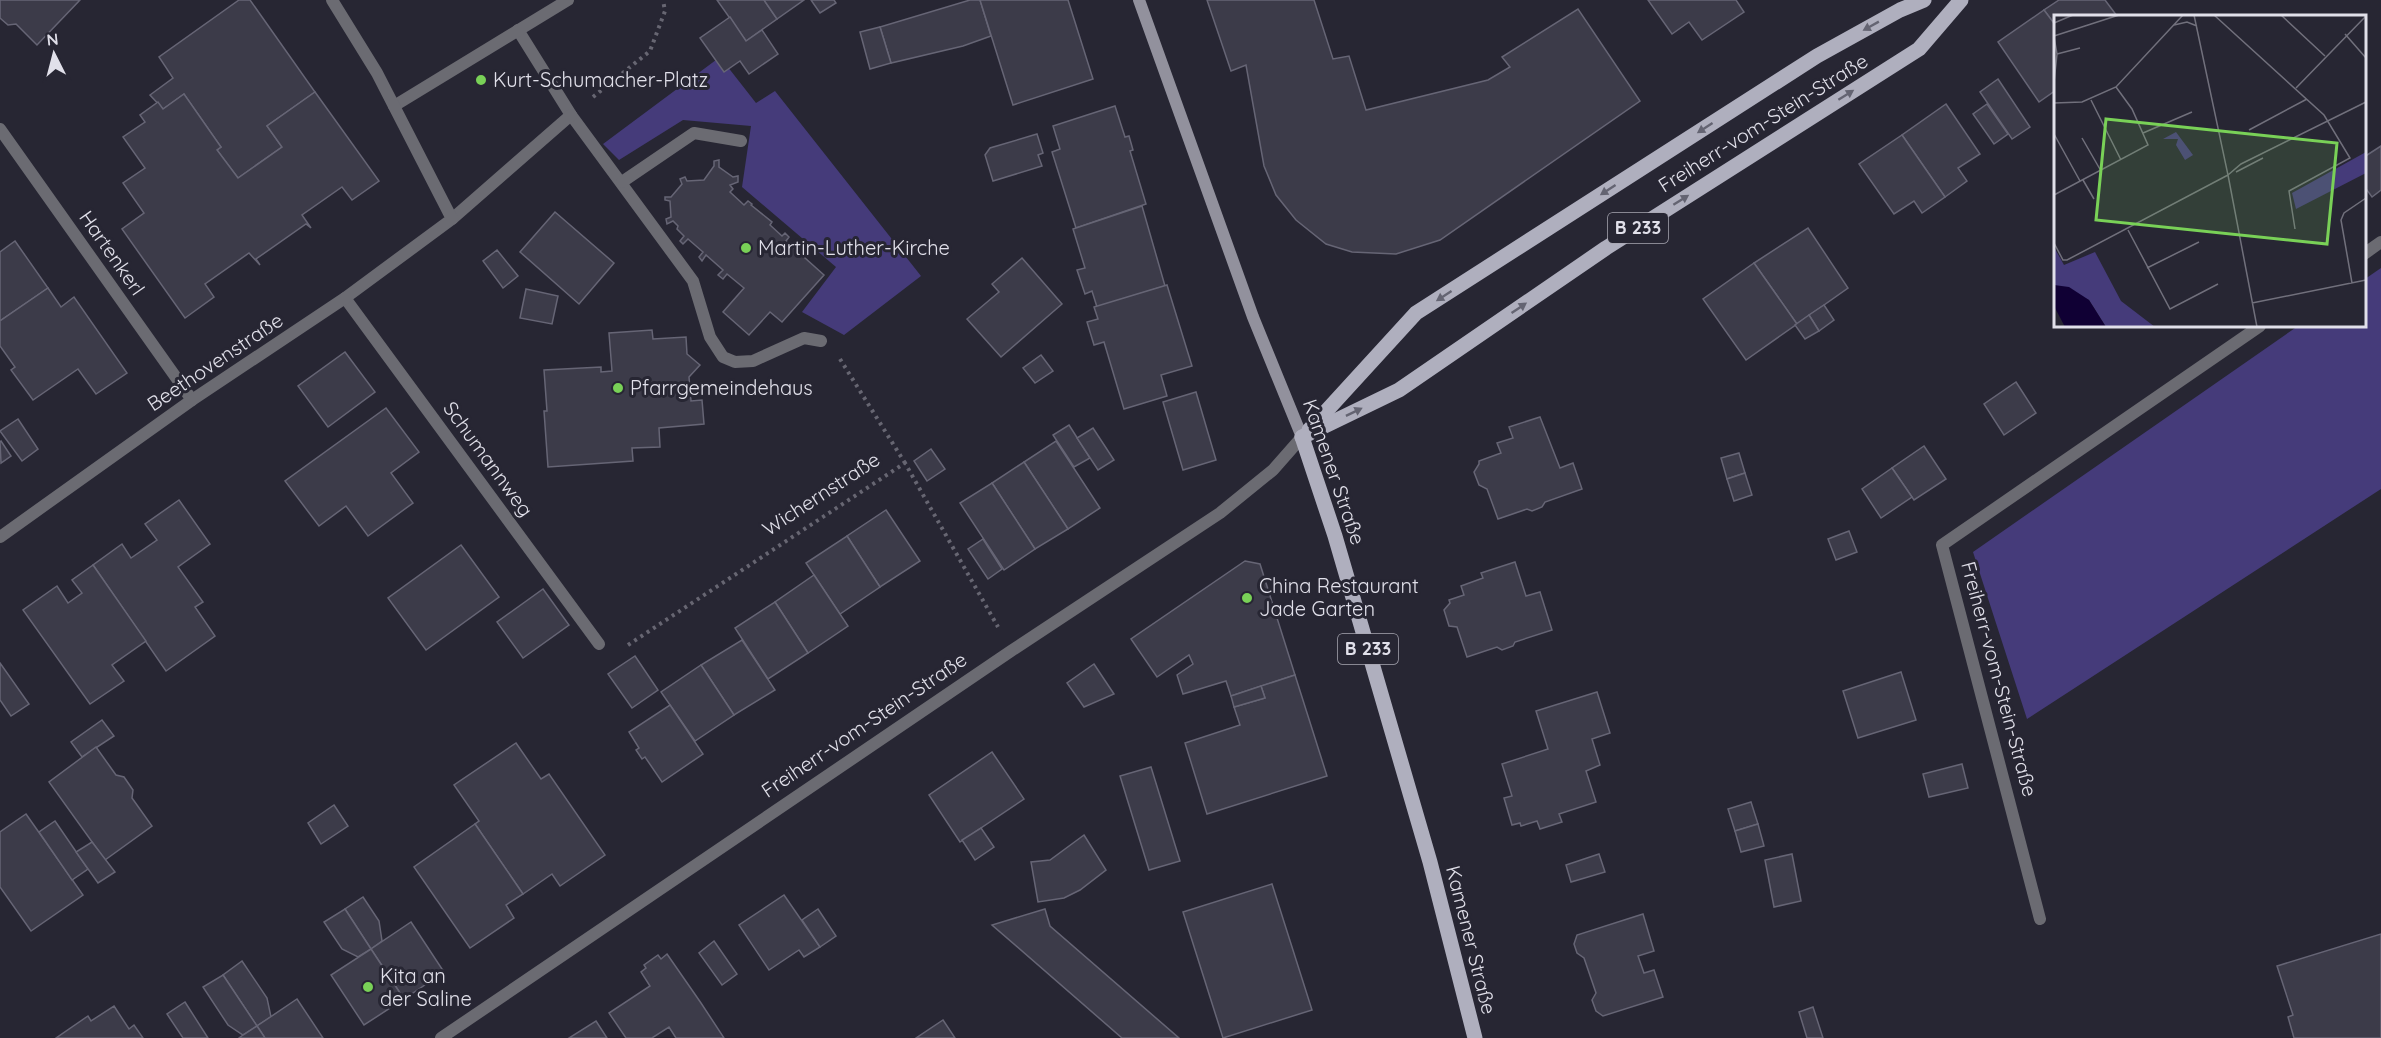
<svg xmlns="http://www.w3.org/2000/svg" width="2381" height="1038" font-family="Quicksand,sans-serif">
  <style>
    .green { fill: #453b7a }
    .building { fill: #3c3b49; stroke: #666575; stroke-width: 1.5 }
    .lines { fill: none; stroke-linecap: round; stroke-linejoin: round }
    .path { stroke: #676672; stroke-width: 4; stroke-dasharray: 3 4.5; stroke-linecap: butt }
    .lane { stroke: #6b6b72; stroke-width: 12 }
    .street { stroke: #6b6b72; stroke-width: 12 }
    .secondary { stroke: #92919d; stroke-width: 12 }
    .primary { stroke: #afafbe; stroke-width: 15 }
    .oneway { fill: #646472 }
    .poi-dot { fill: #79d157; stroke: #272633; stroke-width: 2 }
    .labels { text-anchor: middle; stroke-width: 6; stroke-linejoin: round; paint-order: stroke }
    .shield { fill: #272633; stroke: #a9a8b3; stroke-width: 1.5 }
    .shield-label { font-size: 18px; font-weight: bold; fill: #e1e0ea }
    .poi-label { font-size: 20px; fill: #e1e0ea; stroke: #272633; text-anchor: start }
    .street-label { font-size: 20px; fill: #e1e0ea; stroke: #272633 }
    .inset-road { fill: none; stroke: #71707c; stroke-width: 1.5 }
    .view { fill: #79d157; fill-opacity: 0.15; stroke: #79d157; stroke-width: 3 }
    .inset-edge { fill: none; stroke: #e1e0ea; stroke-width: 3 }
  </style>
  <rect width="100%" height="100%" fill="#272633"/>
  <g class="green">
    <path d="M720 57 756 103 775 91 921 276 844 335 802 312 836 267 742 187 751 126 683 120 619 160 603 144Z"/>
    <path d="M2381 268V489L2027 719 1973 552 2298 326H2364L2365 279Z"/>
  </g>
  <g class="building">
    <path d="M0 0H80L37 45 16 24 8 25 0 18Z"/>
    <path d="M239 0H250L315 92 267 126 282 147 238 178 217 150 221 147 184 94 163 109 150 95 173 78 159 57Z"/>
    <path d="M717 0H764L777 19 746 41Z"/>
    <path d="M764 0H804L777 19Z"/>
    <path d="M811 0H834L836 3 820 13Z"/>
    <path d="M970 0H980L991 36 963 46 891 63 880 27Z"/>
    <path d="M980 0H1068L1093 79 1013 105Z"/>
    <path d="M1207 0H1314L1333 59 1349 56 1366 110 1488 80 1510 67 1502 57 1578 9 1640 101 1440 240 1396 254 1352 252 1326 244 1296 220 1276 195 1264 166 1246 65 1231 71Z"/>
    <path d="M1648 0H1736L1744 12 1702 40 1689 22 1672 34Z"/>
    <path d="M2059 0H2105L2117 16H2056V26L2044 10Z"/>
    <path d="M2044 10 2056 26V90L2039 102 1998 42Z"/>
    <path d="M730 17 746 41 762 30 778 54 749 74 740 61 724 72 700 38Z"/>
    <path d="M880 27 891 63 870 69 860 32Z"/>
    <path d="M1998 79 2030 127 2012 139 1980 92Z"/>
    <path d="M315 92 379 181 352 200 342 187 302 215 311 228 306 224 256 259 260 265 249 253 205 284 214 297 185 318 122 229 144 213 123 183 145 168 123 137 145 122 140 115 158 102 163 109 184 94 221 147 217 150 238 178 282 147 267 126Z"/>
    <path d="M1946 104 1980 154 1958 168 1967 181 1945 197 1902 135Z"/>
    <path d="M1987 104 2008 134 1994 144 1973 114Z"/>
    <path d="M1115 106 1125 137 1129 136 1133 150 1130 151 1146 204 1076 228 1052 152 1060 149 1053 126Z"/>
    <path d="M1037 134 1043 153 1038 155 1042 166 993 181 985 155 990 148Z"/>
    <path d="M1902 135 1945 197 1922 213 1914 201 1894 214 1859 164Z"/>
    <path d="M2381 146V190L2372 197 2364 186V157Z"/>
    <path d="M719 160V167L733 177 738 176V182L730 185 733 189 730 192 744 205 748 201 752 204 751 205 772 222 770 225 782 236 785 233 789 237 786 241 824 275 782 322 770 312 749 335 723 312 744 288 727 274 723 279 718 275 723 270 706 255 702 261 699 257 703 252 688 239 683 244 680 241 684 236 677 229 678 226 673 221 667 224 666 219 671 217 670 201 665 200V197H671L682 184 680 179 685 177 687 181 704 180 714 166V161Z"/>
    <path d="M1142 206 1165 286 1097 307 1092 291 1085 294 1077 270 1085 268 1073 229Z"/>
    <path d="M555 212 614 263 579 304 520 252Z"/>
    <path d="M1808 228 1848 288 1797 324 1754 263Z"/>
    <path d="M15 241 48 288 0 321V252Z"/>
    <path d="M497 250 518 276 503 288 483 261Z"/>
    <path d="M1022 258 1062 304 1001 357 967 319 999 292 992 284Z"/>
    <path d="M1754 263 1797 324 1746 360 1703 299Z"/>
    <path d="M1167 285 1192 366 1161 375 1167 396 1124 409 1104 342 1094 345 1087 322 1098 319 1094 307Z"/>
    <path d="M48 288 61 307 74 297 127 373 96 394 78 369 33 400 11 370 15 367 0 346V321Z"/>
    <path d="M526 289 558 296 552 324 520 318Z"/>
    <path d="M1824 305 1834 320 1819 331 1809 315Z"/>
    <path d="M1809 315 1819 331 1805 339 1795 325Z"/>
    <path d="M652 330 653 339 686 337 687 354 700 365 689 377 691 401 702 400 704 424 659 428 660 447 632 448 633 461 548 467 544 411H547L544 370 601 367V372L612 371 609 333Z"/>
    <path d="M345 352 375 392 328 427 298 386Z"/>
    <path d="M1041 355 1053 371 1035 383 1023 368Z"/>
    <path d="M2016 382 2036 413 2004 435 1984 404Z"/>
    <path d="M1196 392 1216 460 1183 470 1163 402Z"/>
    <path d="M386 408 419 452 391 473 413 503 368 536 346 506 319 526 285 481Z"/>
    <path d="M1540 417 1560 468 1573 463 1582 489 1545 502 1542 507 1532 511 1527 509 1498 519 1487 489 1479 485 1474 472 1479 464V461L1501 453 1497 443 1513 438 1509 427Z"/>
    <path d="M18 419 38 449 22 461 0 431Z"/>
    <path d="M1069 425 1090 458 1074 467 1053 435Z"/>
    <path d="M1093 428 1114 460 1098 470 1077 438Z"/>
    <path d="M1 441 11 456 1 463 0 442Z"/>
    <path d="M1056 441 1100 508 1068 529 1024 462Z"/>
    <path d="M1924 446 1946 479 1914 500 1892 468Z"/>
    <path d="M931 449 945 469 927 481 914 461Z"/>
    <path d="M1739 453 1745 473 1727 479 1721 458Z"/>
    <path d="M1024 462 1068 529 1035 549 992 483Z"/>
    <path d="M1892 468 1912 497 1881 518 1862 489Z"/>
    <path d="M1745 473 1752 495 1734 501 1727 479Z"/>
    <path d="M992 483 1035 549 1004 570 960 503Z"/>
    <path d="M179 500 210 544 178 567 203 602 195 607 215 636 166 671 93 565 122 544 131 558 157 540 145 524Z"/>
    <path d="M886 510 920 561 880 587 847 536Z"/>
    <path d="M1849 531 1857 552 1836 560 1828 539Z"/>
    <path d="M847 536 880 587 840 614 806 563Z"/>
    <path d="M983 539 1002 569 988 579 968 549Z"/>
    <path d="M461 545 499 597 426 650 388 598Z"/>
    <path d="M1245 561 1260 564 1295 675 1231 696 1226 681 1183 694 1177 675 1193 664 1189 655 1157 677 1131 639Z"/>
    <path d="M1515 562 1526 596 1540 592 1552 630 1515 642 1513 646 1502 650 1497 647 1467 657 1457 627 1449 626 1444 610 1450 603 1449 600 1464 595 1461 586 1483 578 1481 573Z"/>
    <path d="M93 565 146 641 112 665 124 681 90 704 23 610 57 586 68 603 82 593 72 580Z"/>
    <path d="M814 575 848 626 808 653 775 602Z"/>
    <path d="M543 589 569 625 523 658 497 622Z"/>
    <path d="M775 602 808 653 768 679 735 628Z"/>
    <path d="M742 640 775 690 734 715 701 665Z"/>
    <path d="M635 656 658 690 632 708 608 674Z"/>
    <path d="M0 663 29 704 11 716 0 700Z"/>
    <path d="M1094 664 1114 694 1084 707 1067 683Z"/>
    <path d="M701 665 734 715 695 741 661 692Z"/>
    <path d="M1901 672 1916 720 1858 738 1843 691Z"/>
    <path d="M1295 675 1327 776 1207 814 1185 743 1240 725 1234 707 1265 698 1261 686Z"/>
    <path d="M1261 686 1265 698 1234 707 1231 696Z"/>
    <path d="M1597 692 1610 733 1592 739 1600 765 1586 771 1596 802 1559 814 1562 822 1540 829 1537 821 1521 826 1520 823 1512 825 1504 798 1512 796 1502 764 1548 749 1536 711Z"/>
    <path d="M670 705 703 754 662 782 645 757 642 759 636 750 639 748 629 732Z"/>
    <path d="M102 720 114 736 82 757 71 742Z"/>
    <path d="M516 743 541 779 549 774 605 855 560 886 552 874 523 894 475 824 479 821 454 785Z"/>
    <path d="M96 747 116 775 124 777 133 790 132 798 152 826 105 860 49 782Z"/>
    <path d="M992 752 1024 799 960 842 929 795Z"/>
    <path d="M1962 764 1968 788 1929 797 1923 774Z"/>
    <path d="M1151 767 1180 861 1149 870 1120 776Z"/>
    <path d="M1751 802 1758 824 1735 831 1728 809Z"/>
    <path d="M334 805 348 826 321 844 308 823Z"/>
    <path d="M26 814 83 895 31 931 0 887V832Z"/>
    <path d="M55 821 88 869 72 880 39 832Z"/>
    <path d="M475 824 523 894 506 905 514 918 470 948 414 867Z"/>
    <path d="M1758 824 1764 846 1741 852 1735 831Z"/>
    <path d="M981 828 994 847 975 860 962 840Z"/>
    <path d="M1084 835 1106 870 1080 890 1064 898 1038 902 1031 862 1050 860Z"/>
    <path d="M92 842 115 872 98 883 76 852Z"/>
    <path d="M1599 854 1605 872 1571 882 1566 865Z"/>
    <path d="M1792 854 1801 901 1774 907 1765 860Z"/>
    <path d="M1272 884 1312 1010 1223 1038 1183 912Z"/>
    <path d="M784 895 820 947 804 957 799 950 769 970 739 925Z"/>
    <path d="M363 897 379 921 382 941 371 949 345 909Z"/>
    <path d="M345 909 371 949 358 957 342 949 324 922Z"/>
    <path d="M818 909 836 936 820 947 802 920Z"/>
    <path d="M1045 909 1050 926 1179 1038H1122L992 925Z"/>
    <path d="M1643 914 1654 951 1638 956 1644 973 1654 970 1663 997 1603 1016 1596 1011 1592 1000 1596 993 1584 958 1577 953 1574 944 1577 935Z"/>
    <path d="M411 922 444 972 404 999 371 949Z"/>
    <path d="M2381 934V1038H2294L2288 1017 2293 1015 2277 966Z"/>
    <path d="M714 941 737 974 722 985 699 953Z"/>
    <path d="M371 949 404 999 364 1025 331 975Z"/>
    <path d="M667 954 701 1003 724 1038H676L669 1027 652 1038H626L609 1013 650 986 641 972 646 968 644 965 658 955 661 959Z"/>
    <path d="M242 961 267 998 271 1017 257 1026 223 975Z"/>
    <path d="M223 975 257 1026 243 1035 228 1025 203 987Z"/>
    <path d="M297 999 323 1038H265L257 1026Z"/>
    <path d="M185 1002 208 1038H183L167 1014Z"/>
    <path d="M114 1006 129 1029 134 1025 143 1038H56L88 1016 91 1021Z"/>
    <path d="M1813 1007 1823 1038H1807L1799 1012Z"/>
    <path d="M943 1020 955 1038H916Z"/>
    <path d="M596 1021 607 1038H569Z"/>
    <path d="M257 1026 265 1038H239L243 1035Z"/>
  </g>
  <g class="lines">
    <g class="path">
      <path d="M593 97 650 51 665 11 663 0"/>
      <path d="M840 359 905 463"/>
      <path d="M628 645 905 463 998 627"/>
    </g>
    <g class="lane">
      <path d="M518 30 571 115 693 281 710 337 723 357 735 362 753 361 804 338 821 341"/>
      <path d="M622 182 694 133 741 141"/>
      <path d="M452 219 571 115"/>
      <path d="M345 298 599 644"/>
    </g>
    <g class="street">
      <path d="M394 106 568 0"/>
      <path d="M0 129 192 400"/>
      <path d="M2364 254 2381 242"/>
      <path d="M0 537 192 400 345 298 452 219 377 73 332 0"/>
      <path d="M2040 919 1942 545 2260 326"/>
      <path d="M441 1038 1011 651 1220 513 1273 470 1302 437"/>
    </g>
    <path class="secondary" d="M1139 0 1253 317 1302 437"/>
    <g class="primary">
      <path d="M1309 430 1416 313 1817 56 1900 10 1924 0"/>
      <path d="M1302 437 1399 390 1606 248 1919 49 1961 0"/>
      <path d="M1302 437 1335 536 1430 862 1475 1038"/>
    </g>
  </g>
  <defs><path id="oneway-solid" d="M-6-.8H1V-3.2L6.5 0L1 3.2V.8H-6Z" transform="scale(1.5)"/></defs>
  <g class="oneway">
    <use href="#oneway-solid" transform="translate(1871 26) rotate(151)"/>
    <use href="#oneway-solid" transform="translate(1846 95) rotate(-32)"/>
    <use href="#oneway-solid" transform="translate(1705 128) rotate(147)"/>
    <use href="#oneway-solid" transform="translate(1608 190) rotate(147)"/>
    <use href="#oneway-solid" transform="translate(1681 200) rotate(-32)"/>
    <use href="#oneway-solid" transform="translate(1444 296) rotate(147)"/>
    <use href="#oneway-solid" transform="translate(1519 308) rotate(-34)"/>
    <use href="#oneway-solid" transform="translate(1354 412) rotate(-26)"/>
  </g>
  <g class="poi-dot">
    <circle cx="481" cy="80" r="6"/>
    <circle cx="746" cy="248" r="6"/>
    <circle cx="618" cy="388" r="6"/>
    <circle cx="1247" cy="598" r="6"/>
    <circle cx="368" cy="987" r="6"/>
  </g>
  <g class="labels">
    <g class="shield">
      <rect x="1608" y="213" width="60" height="30" rx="4.5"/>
      <rect x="1338" y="634" width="60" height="30" rx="4.5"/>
    </g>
    <g class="shield-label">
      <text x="1638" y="234">B 233</text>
      <text x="1368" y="655">B 233</text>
    </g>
    <g class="poi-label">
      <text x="493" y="87">Kurt-Schumacher-Platz</text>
      <text x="758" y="255">Martin-Luther-Kirche</text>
      <text x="630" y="395">Pfarrgemeindehaus</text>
      <text x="1259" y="593">China Restaurant<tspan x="1259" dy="23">Jade Garten</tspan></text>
      <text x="380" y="983">Kita an<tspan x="380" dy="23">der Saline</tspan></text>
    </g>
    <g class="street-label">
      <text transform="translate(1763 123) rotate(-32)" y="7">Freiherr-vom-Stein-Straße</text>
      <text transform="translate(112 253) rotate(55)" y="7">Hartenkerl</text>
      <text transform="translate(215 362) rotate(-34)" y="7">Beethovenstraße</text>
      <text transform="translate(488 459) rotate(54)" y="7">Schumannweg</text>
      <text transform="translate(1334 472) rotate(71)" y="7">Kamener Straße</text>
      <text transform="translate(821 494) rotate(-33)" y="7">Wichernstraße</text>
      <text transform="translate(1999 679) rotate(75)" y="7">Freiherr-vom-Stein-Straße</text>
      <text transform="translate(864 725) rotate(-34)" y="7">Freiherr-vom-Stein-Straße</text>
      <text transform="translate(1471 940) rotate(76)" y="7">Kamener Straße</text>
    </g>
  </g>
  <g transform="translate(2054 15)">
    <rect width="312" height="312" fill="#272633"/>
    <path d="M122 117 139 140 131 145 122 130 124 124H109ZM312 137V158L242 194 238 178ZM0 232 10 250 41 237 67 286 101 312H52L35 285 0 270Z" fill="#453b7a"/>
    <path d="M0 270 15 272 35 285 52 312H11L0 291Z" fill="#100034"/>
    <path class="inset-road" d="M160 0 270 100 296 143 235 176 241 214M227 0 271 41M0 8 19 0M120 10 133 7 143 11M291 19 312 43M0 21 65 0M0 22 3 39 0 67M3 39 26 33M242 73 312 1M37 85 67 145M0 88 28 87 62 72 129 0M195 115 253 84M89 118 138 97M0 119 26 166M28 123 47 156M182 157 209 143M174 160 187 149 312 87M174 160 203 312M29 165 40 184M0 180 94 130 78 94 62 72M74 215 116 294 164 269M0 228 9 245H13L174 160 140 0M93 253 145 227M298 268 287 205 290 198 312 183M198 288 312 265"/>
    <path class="view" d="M52 104 283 128 273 229 42 205Z"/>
    <rect width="312" height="312" class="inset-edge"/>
  </g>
  <g transform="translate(54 54) rotate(354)" stroke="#272633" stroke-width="4.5" paint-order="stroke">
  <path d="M0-4.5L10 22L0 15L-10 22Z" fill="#e1e0ea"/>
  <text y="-9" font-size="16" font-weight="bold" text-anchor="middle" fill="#e1e0ea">N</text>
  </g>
</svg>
